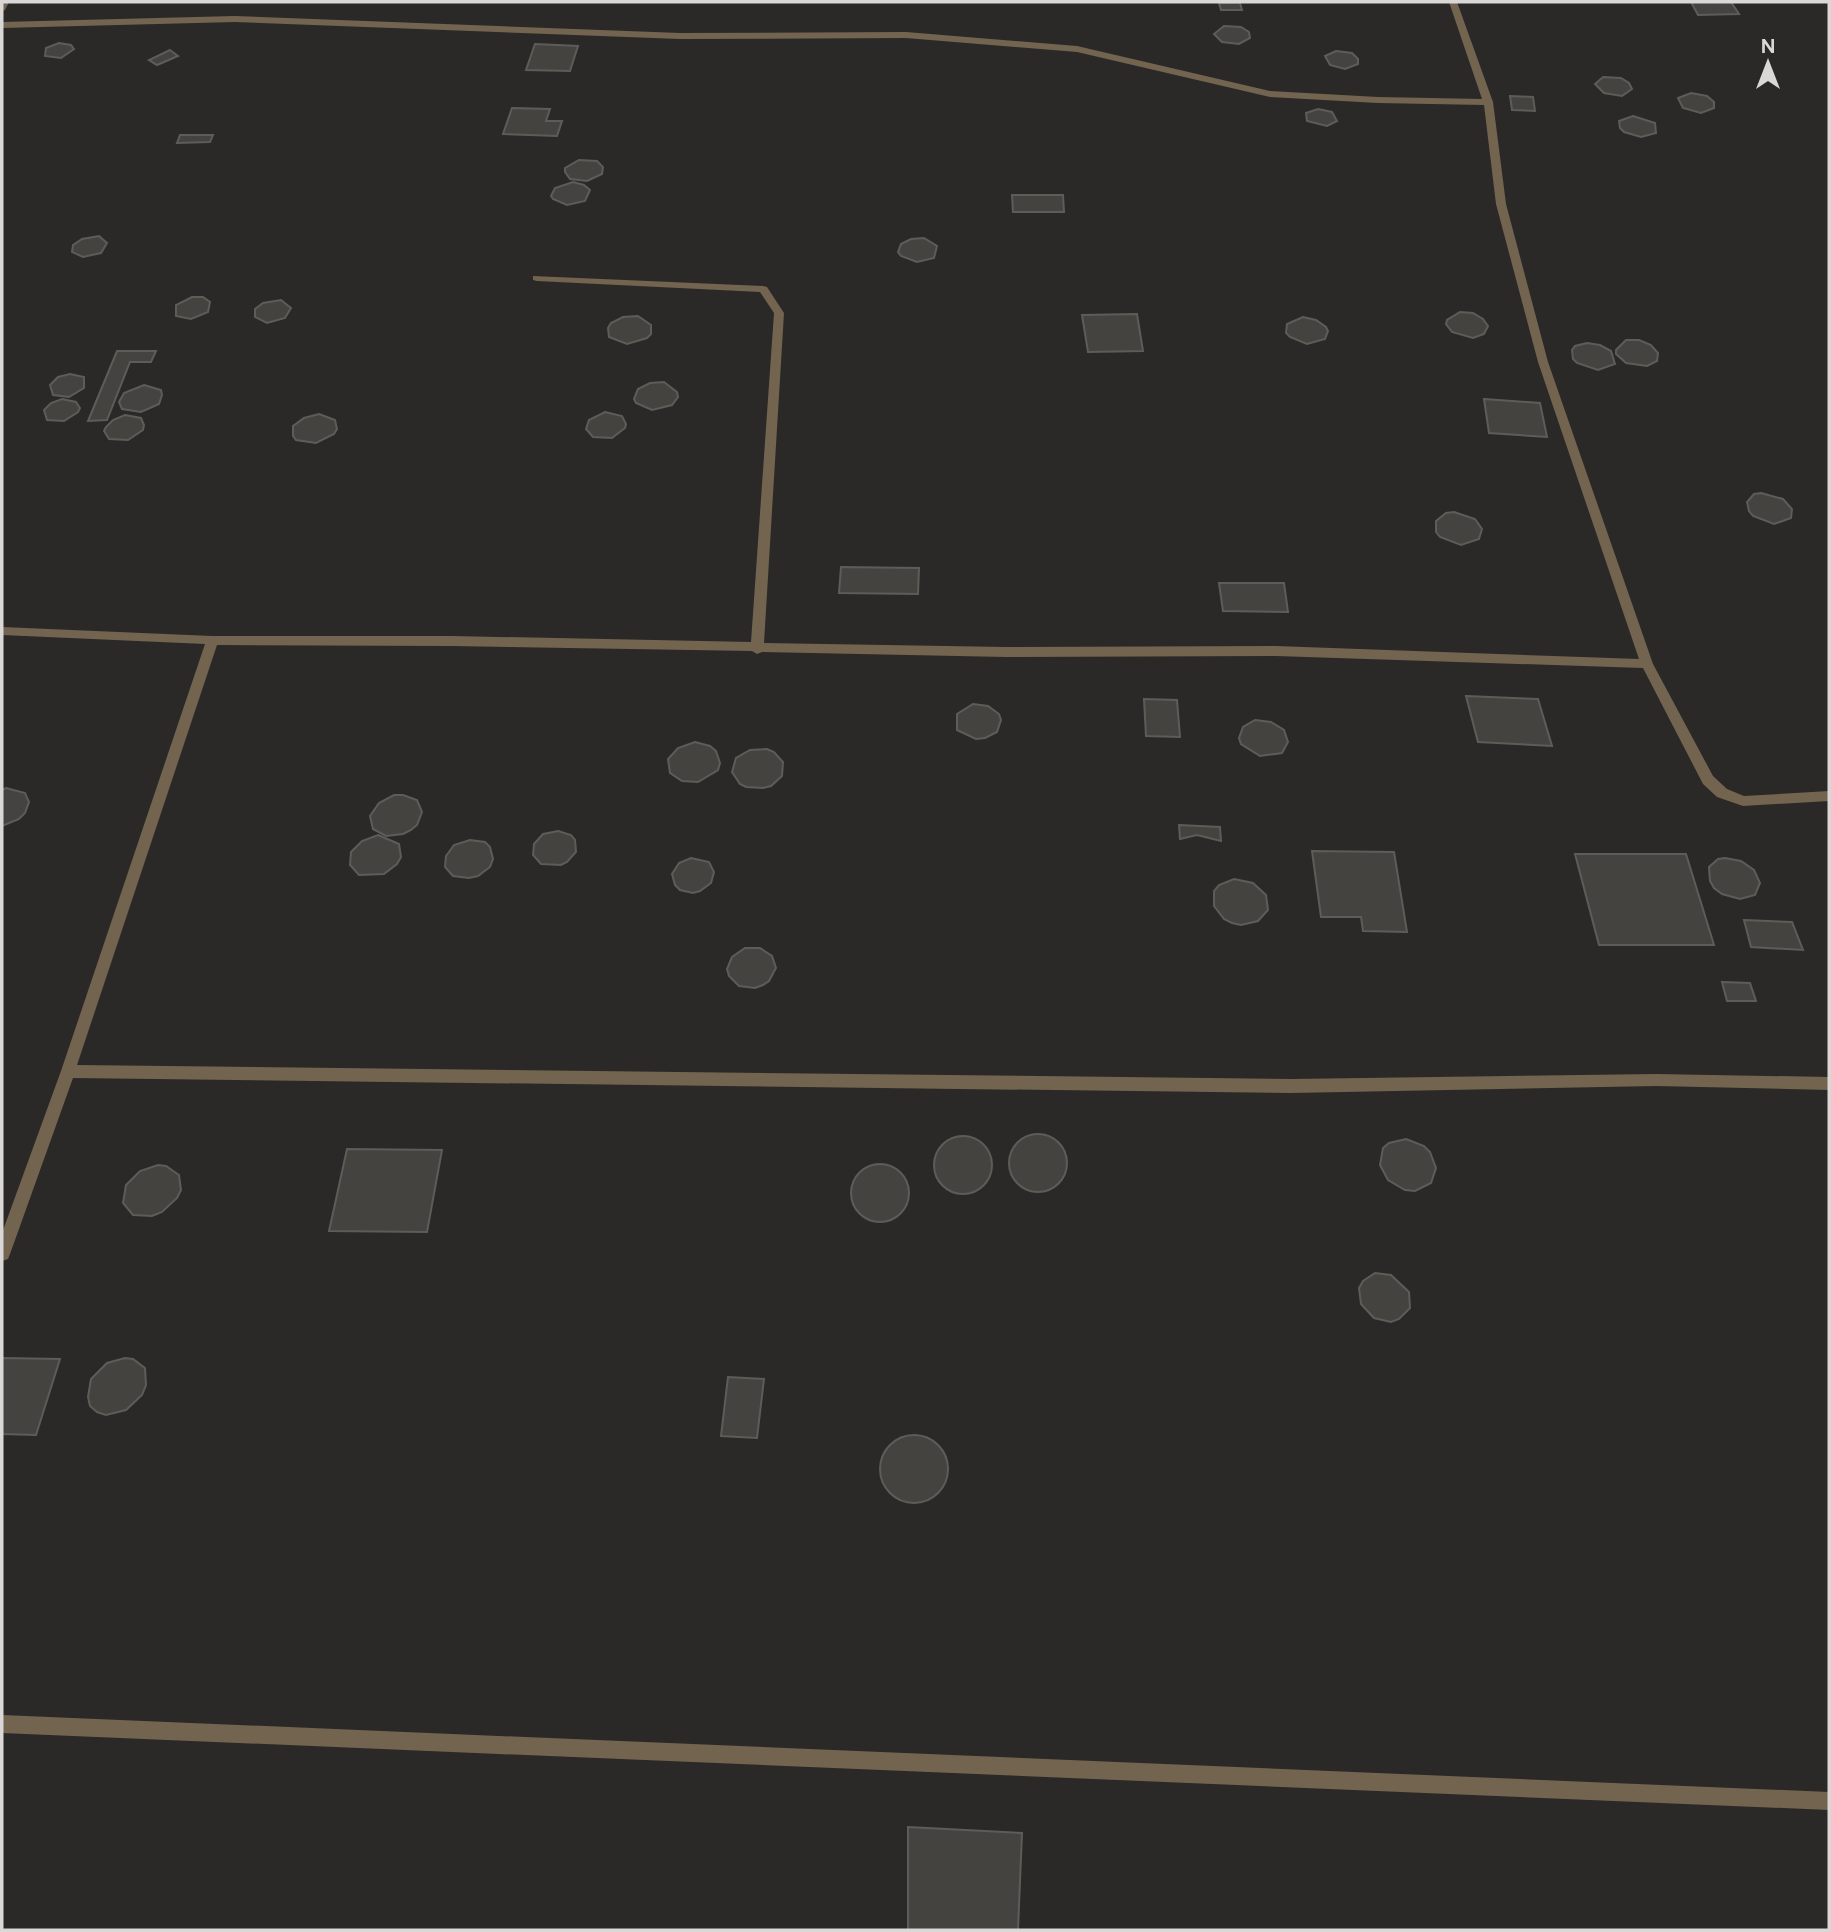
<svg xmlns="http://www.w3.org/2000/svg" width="1831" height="1932" font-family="Figtree,sans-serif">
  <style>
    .building { fill: #454340; stroke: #5e5c59; stroke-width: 2 }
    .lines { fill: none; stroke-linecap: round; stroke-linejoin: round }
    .street { fill: #736450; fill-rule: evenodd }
  </style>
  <rect width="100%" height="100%" fill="#2b2927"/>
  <g class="building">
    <path d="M1691 2H1731L1739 14 1698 15Z"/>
    <path d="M1219 3H1240L1242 10H1221Z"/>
    <path d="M1224 26 1241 27 1249 32 1250 38 1239 44 1222 42 1214 34Z"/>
    <path d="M59 43 71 45 74 49 61 58 45 56 46 48Z"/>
    <path d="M535 44 578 46 570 71 526 70Z"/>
    <path d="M170 50 178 56 157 65 149 60Z"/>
    <path d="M1336 51 1352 53 1358 59V64L1345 69 1330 65 1325 56Z"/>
    <path d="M1603 77 1621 78 1629 83 1632 89 1622 96 1604 93 1595 84Z"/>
    <path d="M1691 93 1707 96 1714 102V108L1701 113 1683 108 1678 98Z"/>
    <path d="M1510 96 1533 97 1535 111 1512 110Z"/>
    <path d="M512 108 550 109 546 121H562L557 136 503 134Z"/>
    <path d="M1318 109 1332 112 1337 121 1327 126 1307 121 1306 113Z"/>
    <path d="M1633 116 1655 123 1656 133 1641 137 1624 132 1620 128 1619 121Z"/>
    <path d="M180 135H213L210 142 177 143Z"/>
    <path d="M579 160 597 161 603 167 602 174 587 181 570 179 565 172V168Z"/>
    <path d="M573 182 584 185 590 190 585 201 567 205 553 199 551 196 555 188Z"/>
    <path d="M1012 195H1063L1064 212H1013Z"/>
    <path d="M99 236 107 243 101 253 83 257 72 252 73 245 82 239Z"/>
    <path d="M924 238 937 246 934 258 917 262 901 256 898 252 901 244 911 239Z"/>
    <path d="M192 297H203L210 302 208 312 191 319 176 316V305Z"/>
    <path d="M281 300 291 308 285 318 267 323 255 317V309L263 303Z"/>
    <path d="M1460 312 1473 313 1483 319 1488 326 1484 334 1473 338 1452 332 1446 324 1447 320Z"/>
    <path d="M1137 314 1143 351 1088 352 1082 315Z"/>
    <path d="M638 316 651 325V334L647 338 627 344 609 337 608 328 611 323 623 317Z"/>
    <path d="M1303 317 1316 320 1326 327 1328 331 1325 339 1307 344 1290 337 1286 333 1287 324Z"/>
    <path d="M1626 340H1639L1651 345 1658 353 1657 361 1647 366 1626 363 1616 354V350Z"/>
    <path d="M1587 343 1600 345 1611 351 1615 364 1598 370 1577 363 1573 359 1572 350 1575 346Z"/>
    <path d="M117 351H156L151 362H130L107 420 88 421Z"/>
    <path d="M70 374 84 377V388L69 397 53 395 50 385 58 377Z"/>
    <path d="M664 382 677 392 678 397 672 405 652 410 636 403 634 399 638 389 650 383Z"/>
    <path d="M144 385 161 390 162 395 159 404 141 412 122 409 119 402 124 393Z"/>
    <path d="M62 399 76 402 80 408 78 412 64 421 47 420 44 410 51 403Z"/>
    <path d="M1484 399 1540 403 1547 437 1489 433Z"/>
    <path d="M605 412 622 416 626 424 625 428 612 438 593 437 586 429 589 420Z"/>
    <path d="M319 414 335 420 337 429 334 434 316 443 296 440 293 436V426L304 418Z"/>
    <path d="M125 415 141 418 144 425 143 430 128 440 109 439 104 431 106 427 113 420Z"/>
    <path d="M1761 493 1783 499 1792 509 1791 518 1774 524 1753 516 1749 511 1747 502 1754 494Z"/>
    <path d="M1454 512 1475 519 1482 529 1479 539 1461 545 1440 537 1436 532V521L1446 513Z"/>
    <path d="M841 567 919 568 918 594 839 593Z"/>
    <path d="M1219 583H1284L1288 612 1223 611Z"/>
    <path d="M1466 696 1538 699 1552 746 1478 742Z"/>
    <path d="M1144 699 1177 700 1180 737 1146 736Z"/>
    <path d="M973 704 988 706 999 714 1001 720 997 732 985 738 976 739 957 730V714Z"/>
    <path d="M1255 720 1271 722 1284 730 1288 742 1282 753 1260 756 1241 744 1239 738 1243 727Z"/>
    <path d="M695 742 710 746 716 751 720 763 718 770 698 782 682 781 670 773 668 759 678 748Z"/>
    <path d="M767 749 774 752 783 762 782 776 771 786 763 788 746 787 740 784 732 772 736 758 750 750Z"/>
    <path d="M6 788 25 793 29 802 25 813 19 819 2 826V790Z"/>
    <path d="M394 795H403L417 800 422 812 417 825 411 830 403 834 386 836 373 829 370 816 379 803Z"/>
    <path d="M1179 825 1220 827 1221 841 1197 835 1180 839Z"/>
    <path d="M558 831 571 835 575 840 576 852 567 862 561 865 541 864 533 855 534 844 543 834Z"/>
    <path d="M378 835 399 844 401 857 397 864 384 874 359 875 350 865 351 852 362 841Z"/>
    <path d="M470 840 485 842 490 847 493 859 490 867 478 876 469 878 453 876 445 867 446 856 454 845Z"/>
    <path d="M1312 851 1394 852 1407 932 1363 931 1361 917H1321Z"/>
    <path d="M1575 854H1686L1714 945H1599Z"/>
    <path d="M691 858 709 862 714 872 711 883 700 891 693 893 680 890 675 885 672 874 679 863Z"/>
    <path d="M1725 858 1741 861 1754 870 1760 883 1755 895 1740 899 1722 894 1714 888 1710 881 1709 867 1718 859Z"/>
    <path d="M1234 879 1253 883 1266 895 1268 910 1258 921 1241 925 1232 923 1224 919 1214 906V891L1219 885Z"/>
    <path d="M1744 920 1792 922 1803 950 1751 947Z"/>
    <path d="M745 948H760L772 956 776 968 769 981 763 985 755 988 739 986 729 976 727 969 732 957Z"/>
    <path d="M1722 982 1750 983 1756 1001H1727Z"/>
    <circle cx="1038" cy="1163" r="29"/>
    <circle cx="963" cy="1165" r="29"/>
    <path d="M1406 1139 1424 1146 1430 1152 1436 1168 1431 1183 1415 1191 1405 1190 1388 1180 1380 1165 1383 1148 1389 1143Z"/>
    <path d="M347 1149 442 1150 427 1232 329 1231Z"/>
    <circle cx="880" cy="1193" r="29"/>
    <path d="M158 1165 166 1166 179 1175 181 1190 177 1198 162 1212 152 1216 133 1215 123 1203 126 1185 140 1171Z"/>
    <path d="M1375 1273 1391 1275 1409 1292 1410 1308 1399 1319 1391 1322 1374 1318 1361 1304 1359 1288 1363 1281Z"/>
    <path d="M2 1358 60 1359 36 1435 2 1434Z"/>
    <path d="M125 1358 133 1359 145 1368 146 1385 142 1395 126 1410 106 1415 97 1412 90 1406 88 1397 91 1379 107 1363Z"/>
    <path d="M728 1377 764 1379 757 1438 721 1436Z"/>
    <circle cx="914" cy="1469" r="34"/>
    <path d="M908 1827 1022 1833 1018 1930H908Z"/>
  </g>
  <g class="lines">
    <g class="street">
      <path d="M2 2H9L5 10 2 11Z"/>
      <path d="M1449 2H1457L1493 102 1506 204 1548 362 1653 664 1713 776 1727 789 1744 796 1829 791V801L1743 806 1717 797 1703 784 1643 668 1276 656 1006 657 762 652 757 654 752 651 452 646 217 645 77 1065 1291 1079 1656 1074 1829 1077V1090L1656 1086 1291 1093 73 1078 10 1254 8 1259 2 1261V1233L61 1071 205 644 2 635V627L212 636H452L751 642 774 313 760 292 537 281 533 280V276L763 286 767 287 784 313 764 643 1006 647 1276 646 1639 659 1538 362 1496 204 1484 105 1378 103 1270 97 1077 52 906 38 680 39 235 22 2 28V22L235 16 680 33 906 32 1077 46 1270 91 1378 97 1482 99Z"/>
      <path d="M2 1715 1829 1792V1810L2 1733Z"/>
    </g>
  </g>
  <rect width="1831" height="1932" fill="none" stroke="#dad8d7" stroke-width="7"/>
  <g transform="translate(1768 63)" stroke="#2b2927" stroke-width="5" paint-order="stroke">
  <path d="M0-5L12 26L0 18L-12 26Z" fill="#dad8d7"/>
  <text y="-10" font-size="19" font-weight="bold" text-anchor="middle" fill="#dad8d7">N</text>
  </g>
</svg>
